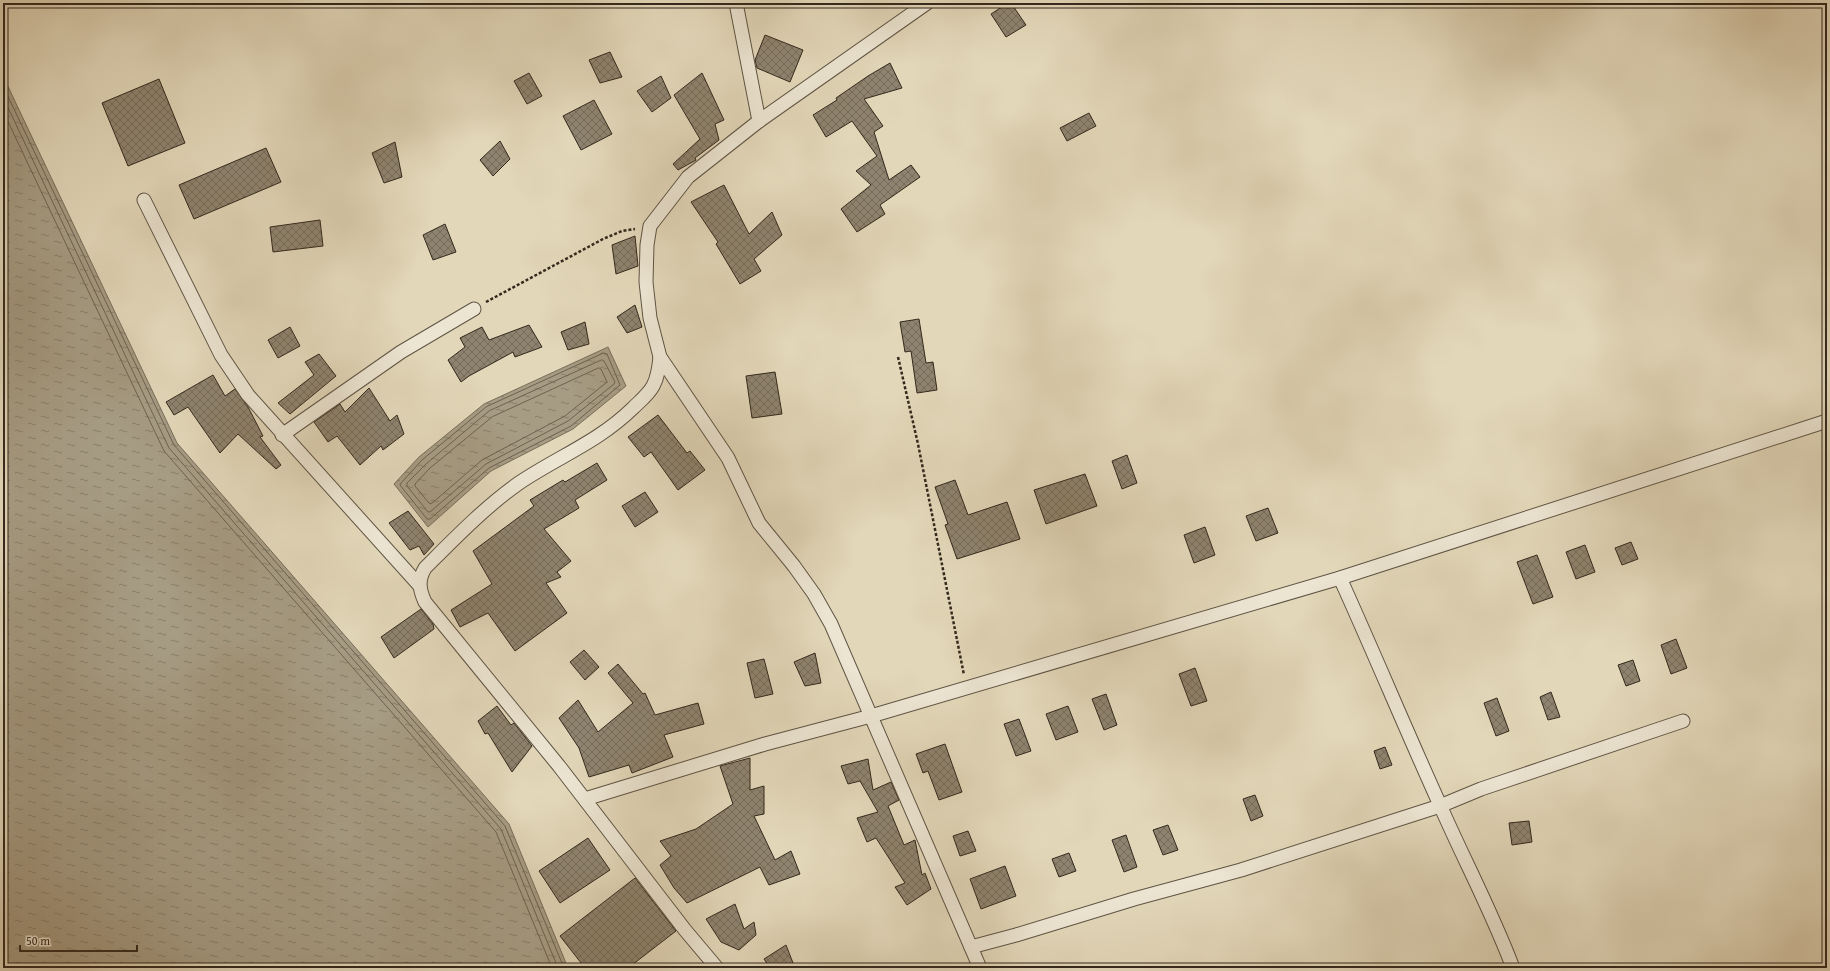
<svg xmlns="http://www.w3.org/2000/svg" width="1830" height="971" font-family="'Gentium Book Plus',serif">
  <style>
    .water { fill: url(#water-ripples); stroke: #786e5b }
    .lines { fill: none; stroke-linecap: round; stroke-linejoin: round }
    .shore { stroke: #6c6250; stroke-width: 1 }
    .building { fill: url(#building-cross-hatch); stroke: #33291d }
    .street-casing { stroke: #5f5444; stroke-width: 15 }
    .path { stroke: #33291d; stroke-width: 2.5; stroke-dasharray: 3 2; stroke-linecap: butt }
    .street { stroke: #ece5d2; stroke-width: 13 }
  </style>
  <defs>
    <pattern id="water-ripples" width="26" height="14" patternUnits="userSpaceOnUse"><rect width="26" height="14" fill="#a69c84"/><path d="M2 4q2-2 4 0t4 0M15 11q2-2 4 0t4 0" fill="none" stroke="#887f6b"/></pattern>
    <pattern id="building-cross-hatch" width="8" height="8" patternUnits="userSpaceOnUse"><rect width="8" height="8" fill="#8e836e"/><path d="M0 0l8 8M0 8l8-8" fill="none" stroke="#756b5a"/></pattern>
  </defs>
  <rect width="100%" height="100%" fill="#e2d7b9"/>
  <filter id="stains"><feTurbulence type="fractalNoise" baseFrequency=".005" numOctaves="4"/><feColorMatrix values="0 0 0 0 .2 0 0 0 0 .09 0 0 0 0 .02 0 0 0 .5 -.17"/></filter>
  <radialGradient id="worn" r=".72"><stop offset=".6" stop-color="#630" stop-opacity="0"/><stop offset="1" stop-color="#630" stop-opacity=".3"/></radialGradient>
  <g class="water">
    <path d="M3 76 177 443 509 824 568 968H3Z"/>
    <path d="M608 347 626 386 573 429 491 471 428 527 394 484 419 457 484 404Z"/>
  </g>
  <g class="lines">
    <g class="shore">
      <path d="M3 86 174 445 505 826 564 968"/>
      <path d="M3 97 169 448 501 829 558 968"/>
      <path d="M3 111 164 451 496 832 552 968"/>
      <path d="M604 353 607 354 620 385 571 426 489 468 430 519H427L400 485 401 483 422 460 486 407Z"/>
      <path d="M602 360 604 361 615 382 614 384 568 421 486 464 430 512H428L407 486V483L426 464 489 411Z"/>
      <path d="M599 368 601 369 607 382 565 416 482 460 431 504 429 503 415 486V484L430 468 492 417Z"/>
    </g>
  </g>
  <g class="building">
    <path d="M1008 3H1011L1026 25 1006 37 991 14Z"/>
    <path d="M765 35 803 50 790 82 757 68 755 60Z"/>
    <path d="M610 52 622 77 600 83 589 60Z"/>
    <path d="M890 63 902 88 864 99 883 126 874 132 889 180 911 165 920 177 880 205 885 214 857 232 841 209 871 185 856 171 877 156 852 121 826 137 813 115 837 100 836 98 868 76Z"/>
    <path d="M529 73 542 96 527 104 514 81Z"/>
    <path d="M702 73 724 120 715 124 719 140 695 158 696 160 678 170 673 164 700 139 674 95Z"/>
    <path d="M661 76 671 98 652 112 637 91Z"/>
    <path d="M159 79 185 143 128 166 102 103Z"/>
    <path d="M594 100 612 134 581 150 563 116Z"/>
    <path d="M1089 113 1096 126 1067 141 1060 128Z"/>
    <path d="M500 141 510 159 493 176 480 160Z"/>
    <path d="M395 142 402 177 384 183 372 153Z"/>
    <path d="M266 148 281 182 194 219 179 185Z"/>
    <path d="M724 185 749 234 772 212 782 235 754 259 761 271 740 284 716 244 718 242 691 202Z"/>
    <path d="M320 220 323 246 273 252 270 227Z"/>
    <path d="M445 224 456 252 433 260 423 235Z"/>
    <path d="M635 236 638 266 616 274 612 245Z"/>
    <path d="M635 305 642 327 627 333 617 317Z"/>
    <path d="M919 319 926 363 933 362 937 390 917 393 911 351 905 352 900 322Z"/>
    <path d="M585 322 589 344 568 350 561 332Z"/>
    <path d="M529 325 542 347 515 357 513 352 469 376 461 382 448 360 465 347 460 338 482 327 489 340Z"/>
    <path d="M290 327 300 346 278 358 268 340Z"/>
    <path d="M319 354 336 376 290 414 278 403 314 375 305 362Z"/>
    <path d="M775 372 782 414 752 418 746 376Z"/>
    <path d="M213 375 225 396 235 389 248 407 263 436 260 437 281 465 276 469 238 434 220 453 188 407 174 415 166 402Z"/>
    <path d="M369 388 390 421 397 415 404 434 383 450 381 446 360 465 337 436 328 442 314 422 340 404 345 412Z"/>
    <path d="M658 415 687 453 690 451 705 470 678 490 651 452 644 457 628 437Z"/>
    <path d="M1127 455 1137 483 1122 489 1112 461Z"/>
    <path d="M597 463 607 480 575 500 579 508 544 529 571 561 557 572 561 577 546 583 567 613 515 651 488 613 460 627 451 610 492 584 473 551 534 506 530 500 563 480 565 482Z"/>
    <path d="M1085 474 1097 506 1046 524 1034 490Z"/>
    <path d="M955 480 968 515 1007 502 1020 539 957 559 945 525 948 524 935 487Z"/>
    <path d="M645 492 658 512 635 527 622 506Z"/>
    <path d="M1268 508 1278 533 1256 541 1246 516Z"/>
    <path d="M408 511 434 544 424 555 419 546 410 550 389 523Z"/>
    <path d="M1205 527 1215 555 1194 563 1184 535Z"/>
    <path d="M1631 542 1638 559 1622 565 1615 548Z"/>
    <path d="M1585 545 1595 572 1576 579 1566 552Z"/>
    <path d="M1537 555 1553 597 1533 604 1517 562Z"/>
    <path d="M421 609 433 624 434 629 394 658 381 637Z"/>
    <path d="M1676 639 1687 668 1671 674 1661 645Z"/>
    <path d="M584 650 599 667 585 680 570 662Z"/>
    <path d="M815 653 821 683 805 686 794 662Z"/>
    <path d="M764 659 773 694 755 698 747 663Z"/>
    <path d="M1633 660 1640 681 1626 686 1618 665Z"/>
    <path d="M618 664 643 694 645 693 655 715 698 703 704 724 664 735 673 757 632 773 629 765 589 777 579 748 559 718 578 700 598 732 633 703 608 673Z"/>
    <path d="M1195 668 1207 701 1191 706 1179 674Z"/>
    <path d="M1551 692 1560 717 1548 720 1540 697Z"/>
    <path d="M1106 694 1117 725 1104 730 1092 699Z"/>
    <path d="M1497 698 1509 731 1496 736 1484 703Z"/>
    <path d="M497 706 511 725 514 723 532 746 512 772 488 733 485 734 478 721Z"/>
    <path d="M1068 706 1078 732 1056 740 1046 714Z"/>
    <path d="M1019 719 1031 751 1016 756 1004 724Z"/>
    <path d="M945 744 962 792 939 800 928 771 923 773 916 754Z"/>
    <path d="M1385 747 1392 765 1380 769 1374 751Z"/>
    <path d="M750 758V790L764 786V814L754 816 775 860 791 851 800 874 769 885 760 867 687 903 674 888 660 865 671 856 660 841 696 829 733 804 720 766Z"/>
    <path d="M868 759 873 790 891 782 899 800 888 806 904 845 915 840 922 875 925 873 931 889 907 905 895 887 905 883 876 838 867 842 857 818 878 812 860 781 848 784 841 766Z"/>
    <path d="M1255 795 1263 816 1251 821 1243 799Z"/>
    <path d="M1529 821 1532 842 1512 845 1509 823Z"/>
    <path d="M1168 825 1178 850 1163 855 1153 830Z"/>
    <path d="M968 831 976 851 960 856 953 836Z"/>
    <path d="M1126 835 1137 867 1124 872 1112 840Z"/>
    <path d="M588 838 610 870 560 903 539 871Z"/>
    <path d="M1069 853 1076 871 1059 877 1052 859Z"/>
    <path d="M1005 866 1016 896 981 909 970 879Z"/>
    <path d="M635 878 676 931 628 968H585L560 936Z"/>
    <path d="M735 904 744 929 754 922 756 935 739 950 721 942 706 919Z"/>
    <path d="M786 945 795 968H770L764 959Z"/>
  </g>
  <g class="lines">
    <g class="street-casing">
      <g id="street">
        <path d="M736 3 759 121"/>
        <path d="M927 3 759 121 688 177 650 226 647 245 646 282 650 318 660 357 728 458 759 523 794 566 814 594 831 624 980 968"/>
        <path d="M144 200 221 355 248 395 419 585"/>
        <path d="M660 357C659 367 658 377 653 386 648 395 640 401 633 408 597 443 559 456 519 483 485 507 455 538 425 568 418 580 419 589 425 602L559 766 685 930 717 968"/>
        <path d="M282 435 401 352 474 309"/>
        <path d="M1340 578C1374 653 1406 730 1440 805 1464 860 1492 912 1513 968"/>
        <path d="M585 799 765 744 871 716 1340 578 1827 421"/>
        <path d="M971 947 1016 935 1134 899 1241 870 1440 806 1481 789 1683 721"/>
      </g>
    </g>
    <g class="path">
      <path d="M486 302 603 239 622 231 635 229"/>
      <path d="M898 357 918 444 964 675"/>
    </g>
    <use href="#street" class="street"/>
  </g>
  <rect width="1830" height="971" fill="none" stroke="#e2d7b9" stroke-width="16"/>
  <rect x="4" y="4" width="1822" height="963" fill="none" stroke="#33291d" stroke-width="2"/>
  <rect x="8" y="8" width="1814" height="955" fill="none" stroke="#33291d"/>
  <path d="M20 945v6h117v-6" fill="none" stroke="#33291d" stroke-width="2"/>
  <text x="26" y="945" font-size="12" fill="#33291d" stroke="#ece5d2" stroke-width="3" paint-order="stroke">50 m</text>
  <rect width="100%" height="100%" filter="url(#stains)"/>
  <rect width="100%" height="100%" fill="url(#worn)"/>
</svg>
